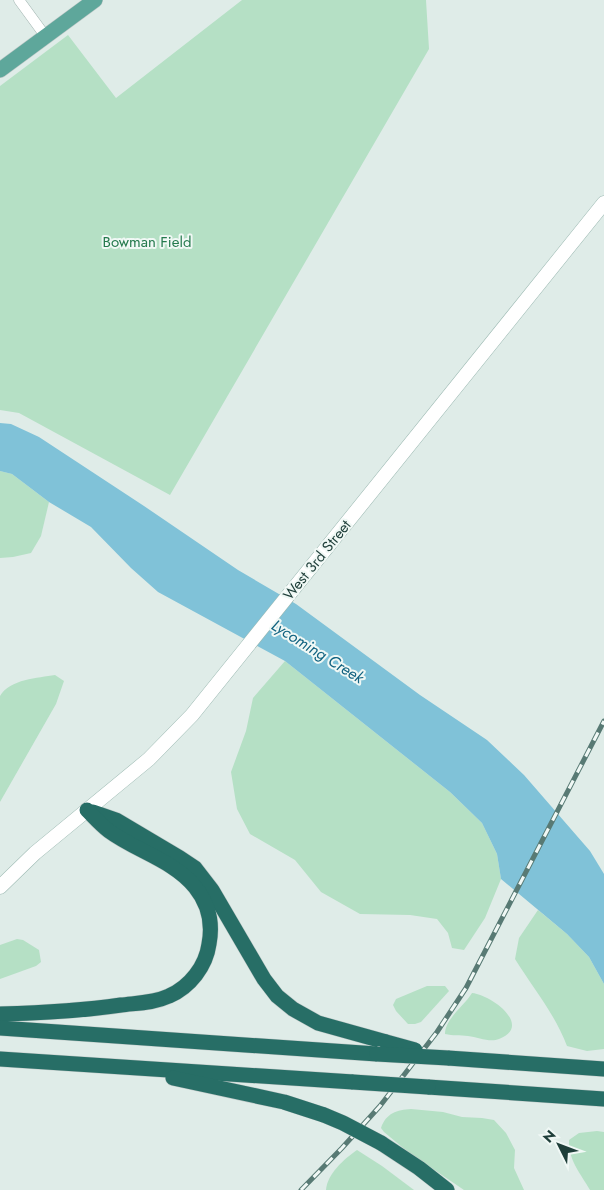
<svg xmlns="http://www.w3.org/2000/svg" width="604" height="1190" font-family="Jost,sans-serif">
  <style>
    .green { fill: #b5e0c5 }
    .water { fill: #80c2d8 }
    .lines { fill: none; stroke-linecap: round; stroke-linejoin: round }
    .minor-casing { stroke: #a1b4b0; stroke-width: 11 }
    .secondary-casing { stroke: #9cb9b2; stroke-width: 15 }
    .primary-casing { stroke: #c0c9c8; stroke-width: 16 }
    .motorway-casing { stroke: #c0c9c8; stroke-width: 16 }
    .minor { stroke: #fff; stroke-width: 10 }
    .secondary { stroke: #fff; stroke-width: 14 }
    .primary { stroke: #5ea79b; stroke-width: 15 }
    .motorway { stroke: #276e66; stroke-width: 15 }
    .rail-casing { stroke: #587a74; stroke-width: 5 }
    .rail { stroke: #f0f8f5; stroke-width: 3; stroke-dasharray: 9; stroke-linecap: butt }
    .motorway-bridge-casing { stroke: #c0c9c8; stroke-width: 16; stroke-linecap: butt }
    .motorway-bridge { stroke: #276e66; stroke-width: 15 }
    .labels { text-anchor: middle; stroke-width: 4; stroke-linejoin: round; paint-order: stroke }
    .park-label { font-size: 15px; fill: #24794d; stroke: #f0f8f5 }
    .street-label { font-size: 15px; fill: #1e3e39; stroke: #f0f8f5 }
    .water-label { font-size: 16px; font-style: italic; fill: #126381; stroke: #f0f8f5 }
  </style>
  <rect width="100%" height="100%" fill="#dfece8"/>
  <g class="green">
    <path d="M242 0H426L429 49 170 495 19 413 0 410V86L68 35 116 98Z"/>
    <path d="M0 471 12 474 49 502 41 536 31 553 13 557 0 558Z"/>
    <path d="M285 661 450 792 482 823 497 854 501 879 485 918 464 950 452 948 448 933 437 919 410 915 360 914 321 892 295 860 250 834 237 809 231 772 246 731 253 698Z"/>
    <path d="M55 675 64 681 56 704 0 802V696C10 679 38 678 55 675Z"/>
    <path d="M538 910 567 934 589 957 604 984V1049L587 1051 567 1046C555 1014 533 988 515 959L519 938Z"/>
    <path d="M17 939 23 940 39 950 41 962 36 966 0 979V945Z"/>
    <path d="M427 986H445L449 991 421 1022 415 1024H408L396 1011 393 1005 396 999Z"/>
    <path d="M472 993C492 995 533 1026 499 1039 490 1043 478 1037 468 1036 460 1035 453 1036 445 1034 445 1019 464 1006 472 993Z"/>
    <path d="M411 1109 443 1112 462 1117 482 1118 494 1120 506 1133 515 1150 514 1168 524 1190H464L408 1152 384 1132 381 1128C386 1113 397 1110 411 1109Z"/>
    <path d="M597 1131 604 1132V1190H590C581 1174 568 1160 569 1140L579 1133Z"/>
    <path d="M357 1150 382 1166 414 1190H326C327 1174 344 1159 357 1150Z"/>
  </g>
  <path class="water" d="M0 423 11 424 39 437 144 506 238 570 296 604 420 695 487 740 524 775 590 851 604 874V984L589 957 567 934 501 879 497 854 482 823 450 792 285 661 158 592 131 568 91 527 49 502 12 474 0 471Z"/>
  <g class="lines">
    <g class="minor-casing">
      <path id="minor" d="M19 0 46 37"/>
    </g>
    <g class="secondary-casing">
      <path id="secondary" d="M0 887 35 853 149 759 192 715 604 203"/>
    </g>
    <g class="primary-casing">
      <path id="primary" d="M0 70 95 0"/>
    </g>
    <g class="motorway-casing">
      <g id="motorway">
        <path d="M93 812 116 820 180 858 195 868 212 890 264 979 277 996 293 1009 318 1023 386 1042"/>
        <path d="M0 1014C41 1013 81 1011 121 1005 137 1003 154 1003 169 996 190 987 206 966 209 944 213 923 208 903 195 887 173 860 136 851 109 831 101 825 94 817 87 810"/>
        <path d="M0 1028 377 1054"/>
        <path d="M448 1058 604 1069"/>
        <path d="M0 1059 353 1082"/>
        <path d="M173 1078 284 1102 324 1115"/>
        <path d="M428 1087 604 1099"/>
        <path d="M381 1143 419 1168 447 1190"/>
      </g>
    </g>
    <use href="#minor" class="minor"/>
    <use href="#secondary" class="secondary"/>
    <use href="#primary" class="primary"/>
    <use href="#motorway" class="motorway"/>
    <g class="rail-casing">
      <path id="rail" d="M301 1190 342 1148 380 1106 437 1032 466 988 604 721"/>
    </g>
    <use href="#rail" class="rail"/>
    <g class="motorway-bridge-casing">
      <g id="motorway-bridge">
        <path d="M386 1042 415 1050"/>
        <path d="M377 1054 448 1058"/>
        <path d="M353 1082 428 1087"/>
        <path d="M324 1115 343 1123 381 1143"/>
      </g>
    </g>
    <use href="#motorway-bridge" class="motorway-bridge"/>
  </g>
  <g class="labels">
    <g class="park-label">
      <text x="147" y="247">Bowman Field</text>
    </g>
    <g class="street-label">
      <text transform="translate(317 560) rotate(-51)" y="5">West 3rd Street</text>
    </g>
    <g class="water-label">
      <text transform="translate(318 651) rotate(32)" y="6">Lycoming Creek</text>
    </g>
  </g>
  <g transform="translate(559 1145) rotate(312)" stroke="#f0f8f5" stroke-width="4" paint-order="stroke">
  <path d="M0-4L9 19L0 12L-9 19Z" fill="#1e3e39"/>
  <text y="-8" font-size="14" font-weight="bold" text-anchor="middle" fill="#1e3e39">N</text>
  </g>
</svg>
